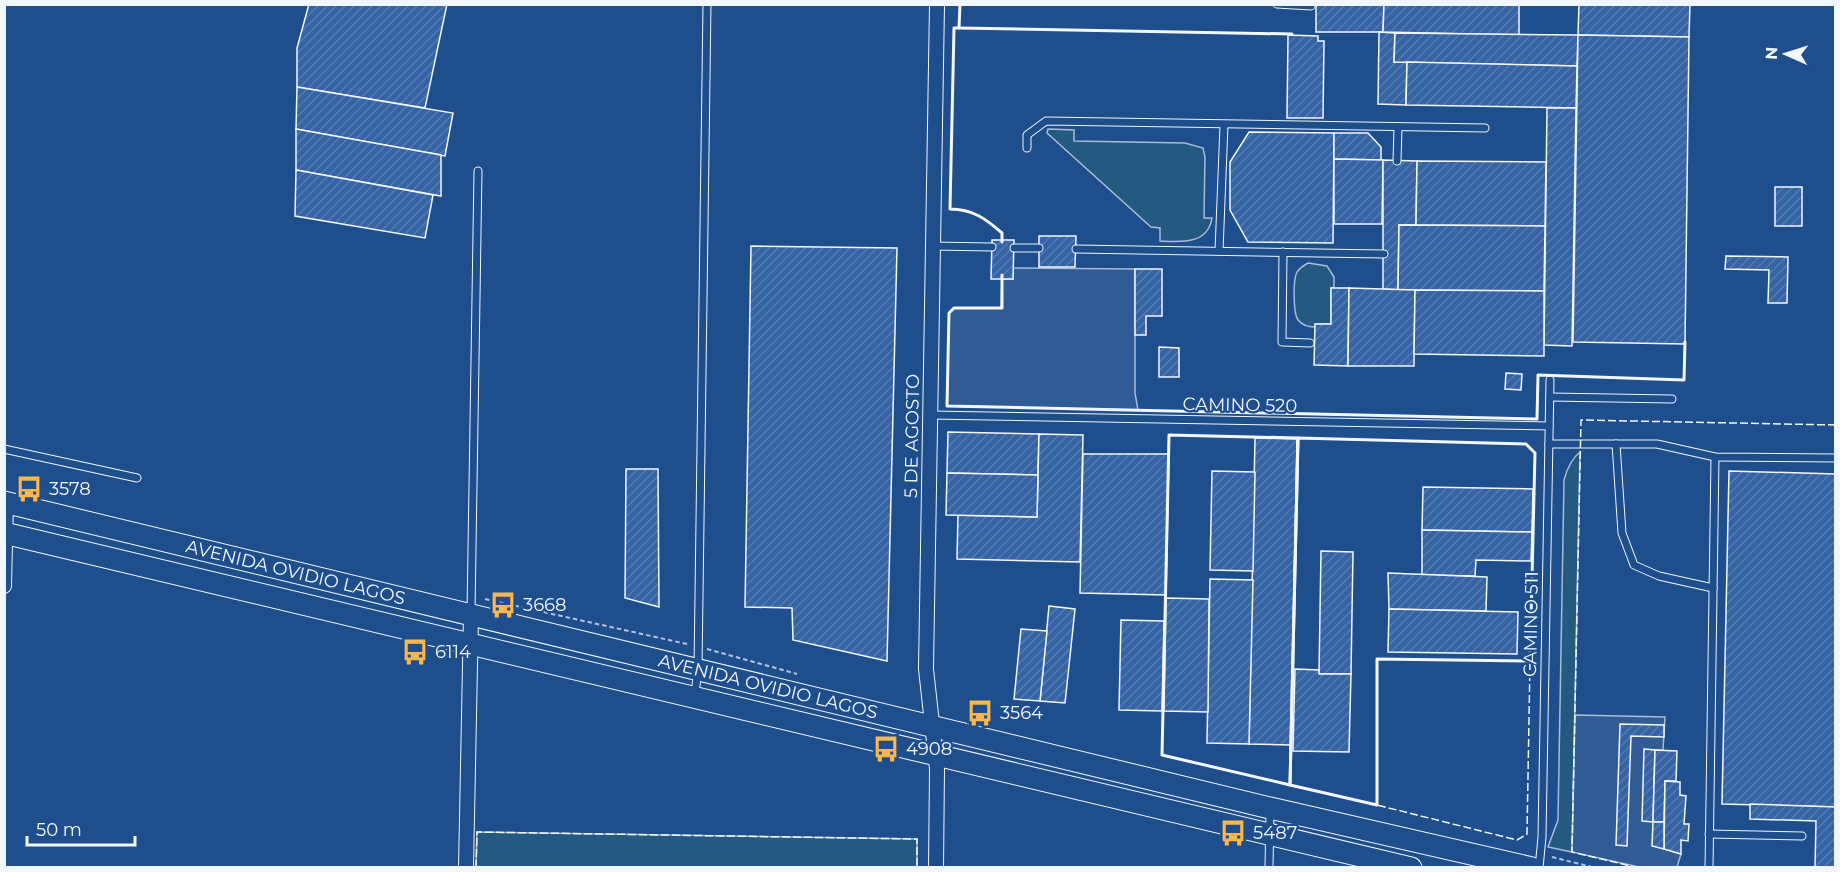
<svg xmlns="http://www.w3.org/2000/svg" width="1840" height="872" font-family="Montserrat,sans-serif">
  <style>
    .grass { fill: #245a82; stroke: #a8bbd7; stroke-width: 1.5 }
    .parking { fill: #305b95; stroke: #a8bbd7; stroke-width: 1.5 }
    .building { fill: url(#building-hatch); stroke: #f2f6ff; stroke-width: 1.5 }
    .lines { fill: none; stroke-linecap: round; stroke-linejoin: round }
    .service-casing { stroke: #f2f6ff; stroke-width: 9 }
    .minor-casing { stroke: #f2f6ff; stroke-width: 16 }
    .primary-casing { stroke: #f2f6ff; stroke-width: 23 }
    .path { stroke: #b3c4dc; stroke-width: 2; stroke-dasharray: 4.5 3; stroke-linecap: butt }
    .service { stroke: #1f4e8c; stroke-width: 7 }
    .minor { stroke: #1f4e8c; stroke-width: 14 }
    .primary { stroke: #1f4e8c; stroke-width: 21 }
    .fence { stroke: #f2f6ff; stroke-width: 1.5; stroke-dasharray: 8 3; stroke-linecap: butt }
    .wall { stroke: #f2f6ff; stroke-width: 3 }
    .labels { text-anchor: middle; stroke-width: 4.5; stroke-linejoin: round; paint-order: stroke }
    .street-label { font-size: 18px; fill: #f2f6ff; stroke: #1f4e8c }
    .poi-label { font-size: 18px; fill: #f2f6ff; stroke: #1f4e8c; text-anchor: start }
  </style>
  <defs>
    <pattern id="building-hatch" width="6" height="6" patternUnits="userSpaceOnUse" patternTransform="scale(1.5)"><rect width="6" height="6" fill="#3563a3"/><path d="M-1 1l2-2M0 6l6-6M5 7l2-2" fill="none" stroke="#537ab1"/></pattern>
  </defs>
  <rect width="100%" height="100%" fill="#1f4e8c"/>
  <g class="grass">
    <path d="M1048 129 1074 130V141L1185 143 1203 148 1205 157 1204 218H1212C1208 245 1180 242 1160 241V228L1151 227 1047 133Z"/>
    <path d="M1308 263 1327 266 1334 277V288H1331V324H1316L1315 327C1309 327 1302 325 1298 320 1293 313 1293 279 1297 272 1300 268 1304 265 1308 263Z"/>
    <path d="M1580 452 1572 852 1548 847 1558 820 1564 480C1567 469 1571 459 1580 452Z"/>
    <path d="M477 832 917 839V867H476Z"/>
  </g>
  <g class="parking">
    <path d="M1013 268 1135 269V393L1138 410 947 406 949 313 954 308H1001L1002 279H1013Z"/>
    <path d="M1575 715 1665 717 1663 750H1655L1653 822H1664V849L1681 854 1677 867H1639L1572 852Z"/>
  </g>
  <g class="building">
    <path d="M309 4H447L425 108 297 87V48Z"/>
    <path d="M1316 4H1384L1383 32H1316Z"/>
    <path d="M1384 4H1519V35L1383 32Z"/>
    <path d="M1579 4H1690L1689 37 1578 35Z"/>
    <path d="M1379 32 1395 33 1394 62H1407L1406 105 1378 104Z"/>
    <path d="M1395 33 1578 35 1577 66 1394 62Z"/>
    <path d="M1288 35 1318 36V41H1324L1323 118H1287Z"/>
    <path d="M1578 35 1689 37 1685 344 1573 342Z"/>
    <path d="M1407 62 1577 66 1576 108 1406 105Z"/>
    <path d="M297 87 453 113 445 156 296 129Z"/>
    <path d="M1547 108H1576L1572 346 1544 345Z"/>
    <path d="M296 129 441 155V196L296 170Z"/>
    <path d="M1249 132 1334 133 1333 243 1248 242 1230 210V162Z"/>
    <path d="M1334 133H1368L1381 147V160L1334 159Z"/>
    <path d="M1334 159 1383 160 1382 224H1334Z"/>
    <path d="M1383 160 1417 161 1416 225H1399L1398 290 1383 289Z"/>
    <path d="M1417 161 1546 162 1545 226 1416 225Z"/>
    <path d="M296 170 433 195 425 238 295 216Z"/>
    <rect x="1775" y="187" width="27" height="39"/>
    <path d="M1399 225 1545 226 1544 291 1398 290Z"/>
    <path d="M1039 236H1076L1075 267H1039Z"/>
    <path d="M992 240H1014L1013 279H991Z"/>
    <path d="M751 246 897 248 887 661 793 640 792 608 745 607Z"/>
    <path d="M1726 256 1788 257 1787 303H1768L1769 270 1725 269Z"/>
    <path d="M1135 269H1162V316H1146V335H1135Z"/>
    <path d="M1331 288H1349L1348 366 1314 365 1315 324H1331Z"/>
    <path d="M1349 288 1415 290 1414 366H1348Z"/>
    <path d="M1415 290 1544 291V356L1414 354Z"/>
    <path d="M1159 347 1179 348V377H1159Z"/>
    <path d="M1506 373 1522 374 1521 390 1505 389Z"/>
    <path d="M948 432 1039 434 1038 475 947 473Z"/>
    <path d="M1039 434 1083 435 1080 562 957 559 958 515 1037 517Z"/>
    <path d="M1255 438 1297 439 1291 745 1249 744Z"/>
    <path d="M1083 454H1169L1166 595 1080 593Z"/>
    <path d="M626 469H658L659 607 625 598Z"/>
    <path d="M1212 471 1255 472 1253 571 1210 570Z"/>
    <path d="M1729 471 1836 474V807L1722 804Z"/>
    <path d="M947 473 1038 475 1037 517 946 515Z"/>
    <path d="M1423 487 1533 489 1532 532 1422 530Z"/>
    <path d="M1422 530 1532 532 1531 561 1476 560 1475 576 1422 575Z"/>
    <path d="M1321 551 1353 552 1351 674H1319Z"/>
    <path d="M1388 573 1487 577 1486 611 1389 609Z"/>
    <path d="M1210 579 1253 580 1249 744 1207 743Z"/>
    <path d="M1166 598 1209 599 1208 712 1164 711Z"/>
    <path d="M1049 606 1075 609 1065 703 1040 701Z"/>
    <path d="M1389 609 1518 612 1517 654 1388 652Z"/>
    <path d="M1121 620 1164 621 1162 711 1119 710Z"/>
    <path d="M1021 629 1047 631 1040 701 1014 699Z"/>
    <path d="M1295 669 1319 670V674H1351L1349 752 1293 751Z"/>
    <path d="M1620 724 1664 725V737L1631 736 1627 846 1616 845Z"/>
    <path d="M1644 749 1655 750 1653 822 1642 821Z"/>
    <path d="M1655 750 1677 751 1676 781H1665L1664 822H1653Z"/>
    <path d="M1665 781 1680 782V795L1686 796 1684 824H1689L1688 841 1681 840V854L1664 849Z"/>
    <path d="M1750 804 1836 807V868H1815L1816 821 1750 819Z"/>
    <path d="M1653 822H1664V849L1652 846Z"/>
  </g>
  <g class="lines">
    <g class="service-casing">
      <g id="service">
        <path d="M1277 4 1311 6"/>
        <path d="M1027 148V135L1046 121 1485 128"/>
        <path d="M1397 161 1398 127"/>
        <path d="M933 246 992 247"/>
        <path d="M1014 248H1039"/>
        <path d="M1076 249 1384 254"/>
        <path d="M1219 251 1224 125"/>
        <path d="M1283 252 1282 342 1310 343"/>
        <path d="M1550 397 1672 399"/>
        <path d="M930 415 1549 426"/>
        <path d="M1549 444H1657L1715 457 1836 458"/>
        <path d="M1616 444 1622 533 1634 565 1659 576 1713 588"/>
        <path d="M4 449 137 478"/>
        <path d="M471 612 478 171"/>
        <path d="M695 694 698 669 707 4"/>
        <path d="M1709 834 1802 836"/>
        <path d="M1269 868 1270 811"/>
        <path d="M1539 868 1542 837 1550 380"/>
        <path d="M1709 868 1715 457"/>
      </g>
    </g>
    <g class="minor-casing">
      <g id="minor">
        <path d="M4 586 6 502"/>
        <path d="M466 868 471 615"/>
        <path d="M936 868 937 769 926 669 937 4"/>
      </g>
    </g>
    <g class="primary-casing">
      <g id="primary">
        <path id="s1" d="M4 502 1270 808 1532 868"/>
        <path d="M4 533 1411 868"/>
      </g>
    </g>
    <g class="path">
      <path d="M485 599 687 644"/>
      <path d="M707 649 797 674"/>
      <path d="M1552 857 1596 868"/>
    </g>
    <use href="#service" class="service"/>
    <use href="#minor" class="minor"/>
    <use href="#primary" class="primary"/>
    <g class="fence">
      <path d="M1377 659 1530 661 1527 834 1517 840 1377 805Z"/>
      <path d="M476 868 477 832 917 839V868"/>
      <path d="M1639 868 1572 852 1581 420 1836 425"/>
    </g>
    <g class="wall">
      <path d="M960 4 959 28H954L950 209C973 209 986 219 1002 233V242"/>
      <path d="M959 28 1292 34"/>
      <path d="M1002 275V308H954L949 313 947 406 1537 419 1538 375 1684 380 1685 342"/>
      <path d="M1169 435 1298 438 1290 785 1162 755Z"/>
      <path d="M1298 438 1526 444 1535 453 1530 661 1377 659V805L1290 785Z"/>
    </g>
  </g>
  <defs>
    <g id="bus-bare" transform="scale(2.07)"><path d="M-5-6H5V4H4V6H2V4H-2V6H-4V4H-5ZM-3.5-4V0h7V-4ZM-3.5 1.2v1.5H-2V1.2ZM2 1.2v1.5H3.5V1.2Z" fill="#ffb74d" stroke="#1f4e8c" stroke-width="2.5" paint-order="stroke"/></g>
  </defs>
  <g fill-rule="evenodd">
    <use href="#bus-bare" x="29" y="489"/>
    <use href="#bus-bare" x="503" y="605"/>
    <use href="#bus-bare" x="415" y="652"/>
    <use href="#bus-bare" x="980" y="713"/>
    <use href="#bus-bare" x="886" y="749"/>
    <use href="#bus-bare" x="1233" y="833"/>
  </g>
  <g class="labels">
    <g class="street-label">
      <text transform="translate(1240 405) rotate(1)" y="6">CAMINO 520</text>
      <text transform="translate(912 436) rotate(-89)" y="6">5 DE AGOSTO</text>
      <text dy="6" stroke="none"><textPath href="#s1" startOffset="300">AVENIDA OVIDIO LAGOS</textPath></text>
      <text transform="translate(1531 624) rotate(-89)" y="6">CAMINO 511</text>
      <text dy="6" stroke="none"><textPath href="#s1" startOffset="786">AVENIDA OVIDIO LAGOS</textPath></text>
    </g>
    <g class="poi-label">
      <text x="49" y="495">3578</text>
      <text x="523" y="611">3668</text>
      <text x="435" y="658">6114</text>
      <text x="1000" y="719">3564</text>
      <text x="906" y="755">4908</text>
      <text x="1253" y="839">5487</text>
    </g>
  </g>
  <rect width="1840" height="872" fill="none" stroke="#f2f6ff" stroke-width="12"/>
  <g transform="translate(1786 54) rotate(273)" stroke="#1f4e8c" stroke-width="4.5" paint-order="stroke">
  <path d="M0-4.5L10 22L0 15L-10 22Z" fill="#f2f6ff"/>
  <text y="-9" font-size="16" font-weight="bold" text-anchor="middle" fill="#f2f6ff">N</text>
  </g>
  <path d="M27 836v9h108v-9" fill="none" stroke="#f2f6ff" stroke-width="3"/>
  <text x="36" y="836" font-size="18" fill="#f2f6ff" stroke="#1f4e8c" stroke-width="4.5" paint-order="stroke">50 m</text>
</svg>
